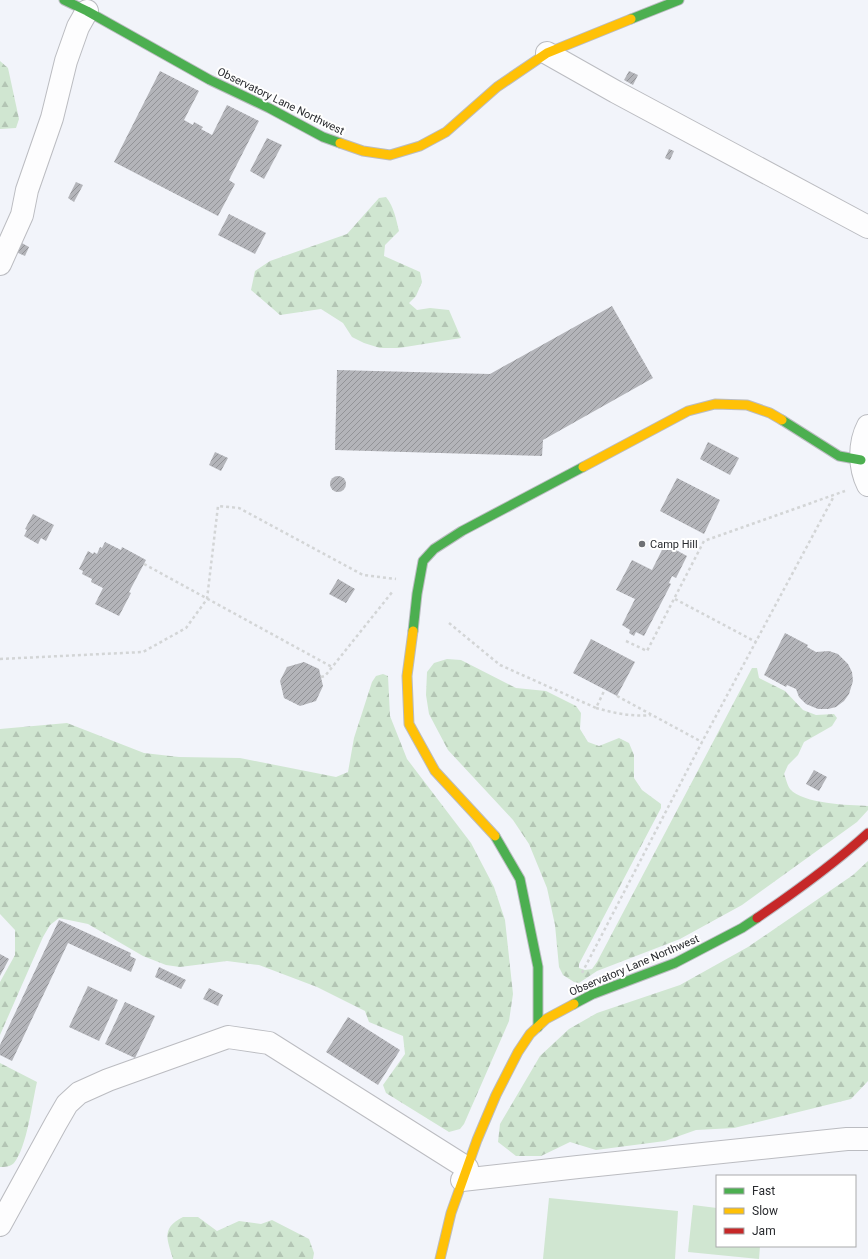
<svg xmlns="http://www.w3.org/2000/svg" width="868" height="1259" font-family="Roboto,sans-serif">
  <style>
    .green { fill: #d0e6d1 }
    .forest { fill: url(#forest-firs) }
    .building { fill: url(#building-hatch) }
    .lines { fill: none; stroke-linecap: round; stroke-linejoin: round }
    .street-casing { stroke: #bbbcc1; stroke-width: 24 }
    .fast-casing { stroke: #bbbcc1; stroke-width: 11 }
    .slow-casing { stroke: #bbbcc1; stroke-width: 11 }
    .jam-casing { stroke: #bbbcc1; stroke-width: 11 }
    .path { stroke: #d3d5d6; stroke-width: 2.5; stroke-dasharray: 3 3; stroke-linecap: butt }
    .street { stroke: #fdfdfe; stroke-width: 22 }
    .fast { stroke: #4caf50; stroke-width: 9 }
    .slow { stroke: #ffc107; stroke-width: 9 }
    .jam { stroke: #c62828; stroke-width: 9 }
    .poi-dot { fill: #6f7175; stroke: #fff; stroke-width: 1.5 }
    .labels { text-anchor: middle; stroke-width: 4; stroke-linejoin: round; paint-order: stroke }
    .street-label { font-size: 11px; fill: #282a2e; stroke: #fff }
    .poi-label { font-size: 11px; fill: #282a2e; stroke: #fff; text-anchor: start }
  </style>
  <defs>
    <pattern id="forest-firs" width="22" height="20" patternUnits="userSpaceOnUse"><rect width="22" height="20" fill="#d0e6d1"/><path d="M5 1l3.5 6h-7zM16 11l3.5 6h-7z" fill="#b3c5b4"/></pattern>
    <pattern id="building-hatch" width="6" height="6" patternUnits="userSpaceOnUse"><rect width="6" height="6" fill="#b3b4b9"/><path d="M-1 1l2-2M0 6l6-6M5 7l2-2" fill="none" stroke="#929397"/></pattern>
  </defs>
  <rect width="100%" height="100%" fill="#f2f4fa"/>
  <g class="green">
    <path d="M549 1198 678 1211 675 1259H543Z"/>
    <path d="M693 1205 717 1208V1246H760L759 1259 688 1252Z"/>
  </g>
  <g class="forest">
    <path d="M0 61 8 68 19 119 16 128 0 129Z"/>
    <path d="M386 197C394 207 396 219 399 231L385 245 384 256 420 272 422 282 416 296 409 303 417 310 430 308 449 310 461 338 399 348H380L364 343 352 337 343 323 321 309 280 315 251 290 255 271 270 261 347 234 379 198Z"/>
    <path d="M447 659 461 660 516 688 546 691 576 706 581 713 580 729 588 742 599 746 619 738 629 743 634 755V778L642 790 661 804V808L579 964V968L585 970 592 969 597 962 752 668H757L759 678 785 691 803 710 816 715 834 714 837 718 832 726 804 742 798 755 788 765 784 774C786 778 787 785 790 789 803 804 849 805 868 806V810L857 822 742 905 680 939 597 971 579 983 574 982 563 975 559 967 555 925 547 888 529 844 513 820 448 750 429 714 426 695 427 672 434 663Z"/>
    <path d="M383 674 388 676 390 716 407 759 471 843 494 887 505 920 513 994 509 1021 464 1124 460 1129 449 1132 386 1093 383 1085 405 1054 403 1036 369 1022 365 1011 317 987 259 965 227 961 180 967 166 965 143 956 88 924 59 918 50 925 43 937 0 1035V982L15 955V930L0 914V729L67 723 144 753 179 757 240 758 336 777 348 772 354 738 372 682 376 676Z"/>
    <path d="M868 861V1081L851 1099 734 1128 696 1130 665 1141 596 1150 570 1142 541 1156H516L498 1142 500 1124 540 1056 569 1029 597 1013 680 985 748 947 853 875Z"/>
    <path d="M0 1063 37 1082C32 1103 27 1147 14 1163 10 1167 5 1167 0 1167Z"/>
    <path d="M183 1217H198L217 1231 239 1221 261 1224 272 1220 309 1239 314 1253 313 1259H173C167 1239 161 1228 183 1217Z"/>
  </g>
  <g class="building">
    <path d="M160 71 199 91 184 120 193 125 194 122 203 127 201 129 212 135 227 105 259 121 229 180 235 184 218 216 114 162Z"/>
    <path d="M629 71 638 75 633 85 624 80Z"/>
    <path d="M267 138 282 145 264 179 250 171Z"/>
    <path d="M669 149 674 151 670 160 665 158Z"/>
    <path d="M76 182 83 185 74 202 68 198Z"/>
    <path d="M229 214 266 233 255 254 218 235Z"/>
    <path d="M20 242 29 247 25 256 16 252Z"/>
    <path d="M612 306 653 378 543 440 542 456 335 450 337 370 490 374Z"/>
    <path d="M708 442 739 458 730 475 700 459Z"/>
    <path d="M215 452 228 458 221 471 209 465Z"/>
    <circle cx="338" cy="484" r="8"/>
    <path d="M677 478 720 500 704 534 660 511Z"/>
    <path d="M33 514 54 525 46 541 41 538 38 544 24 536 27 530 25 529Z"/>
    <path d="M105 542 121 550 122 547 146 560 129 592 131 593 119 616 95 604 103 588 91 582 92 579 82 574 83 571 79 569 88 551 93 554 94 552 97 554 100 547 102 548Z"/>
    <path d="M665 544 687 556 676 578 672 576 669 583 671 584 644 636 636 632 634 636 629 633 630 630 622 625 635 599 616 590 632 560 652 570Z"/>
    <path d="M338 579 355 589 346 603 329 594Z"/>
    <path d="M785 633 808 645 807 647 816 652 829 651 838 654 848 664 852 672 853 681 849 694 844 701 836 707 828 709H818L806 704 799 697 796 689 787 685 786 687 764 675Z"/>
    <path d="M591 639 635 662 617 696 573 673Z"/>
    <path d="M304 662 319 669 323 686 316 701 300 706 284 698 280 681 287 667Z"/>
    <path d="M814 770 827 777 819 791 806 784Z"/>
    <path d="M59 920 131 953 130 956 136 959 131 972 68 943 12 1061 0 1055V1045Z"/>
    <path d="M0 954 9 959 0 976Z"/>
    <path d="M159 967 186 980 181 989 155 977Z"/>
    <path d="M88 986 118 1000 99 1041 69 1027Z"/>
    <path d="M209 988 223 995 218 1006 203 999Z"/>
    <path d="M125 1002 155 1016 135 1058 105 1044Z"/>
    <path d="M348 1017 400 1050 378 1085 326 1052Z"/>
  </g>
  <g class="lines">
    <g class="street-casing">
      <g id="street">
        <path d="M547 53 616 92 868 227"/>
        <path d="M0 264 22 215 27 190 52 118 66 61 78 27 87 11"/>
        <path d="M868 426C859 443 859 467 868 485"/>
        <path d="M462 1180 578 1167 847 1139H868"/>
        <path d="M0 1225 56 1123 67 1104 79 1093 108 1080 228 1037 269 1043 467 1168"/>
      </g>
    </g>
    <g class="fast-casing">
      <g id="fast">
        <path d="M64 0 87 11 210 80 269 108 323 137 340 143"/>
        <path d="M631 19 679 0"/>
        <path d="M782 420 839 456 861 460"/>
        <path d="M413 631 417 594 423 561 434 549 462 531 583 467"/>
        <path d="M495 836 520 879 538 967V1027"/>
        <path d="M574 1004 593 994 675 963 742 928 757 918"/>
      </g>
    </g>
    <g class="slow-casing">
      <g id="slow">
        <path d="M340 143 363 151 390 155 420 146 446 132 497 87 547 53 631 19"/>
        <path d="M583 467 688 411 715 404 747 405 770 413 782 420"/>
        <path d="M413 631 407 676 409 724 435 771 495 836"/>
        <path d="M440 1259 451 1213 477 1140 496 1095 518 1052 530 1034 546 1019 574 1004"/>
      </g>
    </g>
    <g class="jam-casing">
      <path id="jam" d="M757 918C795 892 833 865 868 833"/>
    </g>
    <g class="path">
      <path d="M144 564 332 667"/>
      <path d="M675 599 756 642"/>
      <path d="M449 623 500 665 596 708 605 689"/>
      <path d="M626 641 647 651 704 541 845 491"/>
      <path d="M0 659 143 652 186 628 207 599 218 506 239 508 363 575 396 579"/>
      <path d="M321 677 325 676 393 591"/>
      <path d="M617 696 702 742"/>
      <path d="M596 708C614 713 632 717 651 715"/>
      <path d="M582 973 702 742 834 496"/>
    </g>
    <use href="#street" class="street"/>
    <use href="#fast" class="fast"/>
    <use href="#slow" class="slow"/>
    <use href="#jam" class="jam"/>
  </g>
  <circle class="poi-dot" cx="642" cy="544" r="4"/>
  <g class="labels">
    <g class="street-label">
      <text transform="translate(281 101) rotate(26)" y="4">Observatory Lane Northwest</text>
      <text transform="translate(634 965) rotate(-23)" y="4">Observatory Lane Northwest</text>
    </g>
    <g class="poi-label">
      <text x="650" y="548">Camp Hill</text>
    </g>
  </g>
  <rect x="716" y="1175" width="140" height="72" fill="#ffffff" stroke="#a9aaab"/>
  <rect x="724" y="1188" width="20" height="6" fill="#4caf50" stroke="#a9aaab"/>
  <text x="752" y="1195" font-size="12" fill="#282a2e">Fast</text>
  <rect x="724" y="1208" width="20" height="6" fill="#ffc107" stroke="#a9aaab"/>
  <text x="752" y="1215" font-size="12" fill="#282a2e">Slow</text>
  <rect x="724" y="1228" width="20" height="6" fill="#c62828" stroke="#a9aaab"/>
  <text x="752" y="1235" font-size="12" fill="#282a2e">Jam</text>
</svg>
